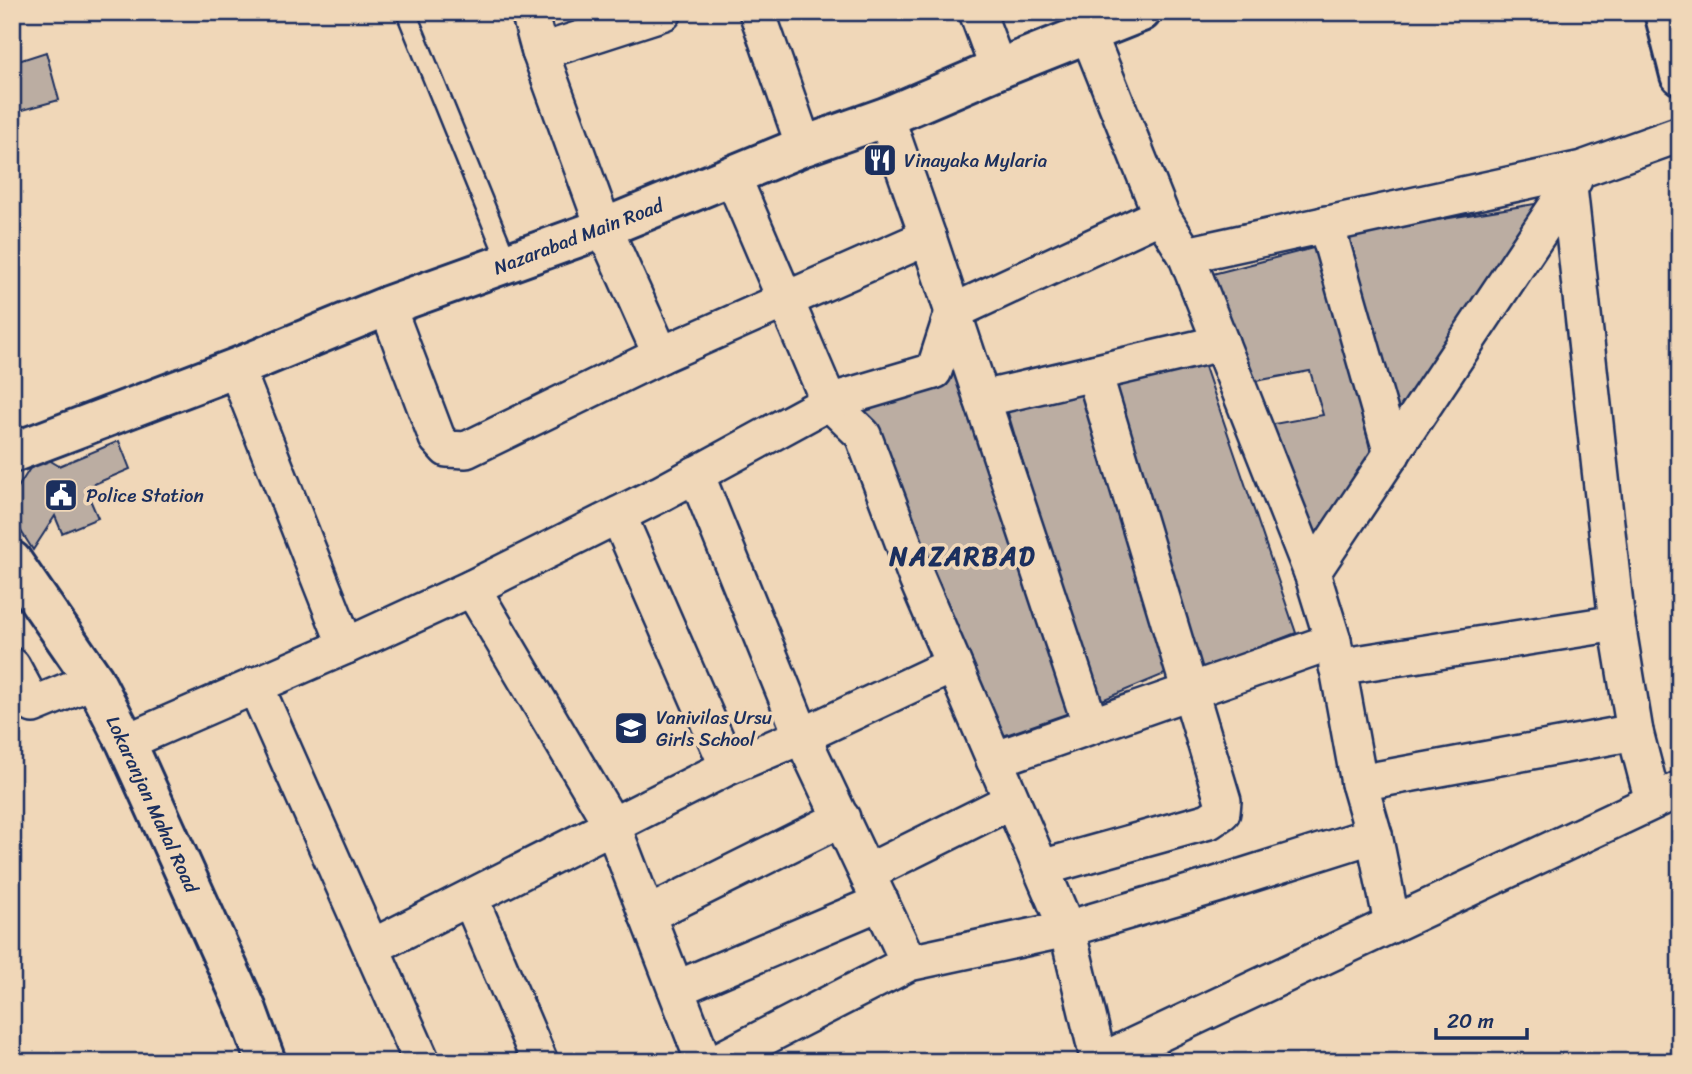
<svg xmlns="http://www.w3.org/2000/svg" width="1692" height="1074" font-family="Sriracha,sans-serif">
  <style>
    .building { fill: #bbada2; stroke: #1b2f5e; stroke-width: 2 }
    .lines { fill: none; stroke-linecap: round; stroke-linejoin: round }
    .service-casing { stroke: #1b2f5e; stroke-width: 23 }
    .minor-casing { stroke: #1b2f5e; stroke-width: 40 }
    .tertiary-casing { stroke: #1b2f5e; stroke-width: 44 }
    .secondary-casing { stroke: #1b2f5e; stroke-width: 44 }
    .primary-casing { stroke: #1b2f5e; stroke-width: 44 }
    .service { stroke: #f0d7b8; stroke-width: 18 }
    .minor { stroke: #f0d7b8; stroke-width: 35 }
    .tertiary { stroke: #f0d7b8; stroke-width: 38 }
    .secondary { stroke: #f0d7b8; stroke-width: 38 }
    .primary { stroke: #f0d7b8; stroke-width: 38 }
    .labels { text-anchor: middle; stroke-width: 7; stroke-linejoin: round; paint-order: stroke }
    .poi-label { font-size: 19px; fill: #1b2f5e; stroke: #f0d7b8; text-anchor: start }
    .street-label { font-size: 19px; fill: #1b2f5e; stroke: #f0d7b8 }
    .district-label { font-size: 26px; font-weight: bold; letter-spacing: 2px; fill: #1b2f5e; stroke: #f0d7b8 }
  </style>
  <rect width="100%" height="100%" fill="#f0d7b8"/>
  <filter id="ink" filterUnits="userSpaceOnUse"><feTurbulence type="fractalNoise" baseFrequency=".0143" numOctaves="2"/><feDisplacementMap in="SourceGraphic" scale="14" xChannelSelector="R" yChannelSelector="G"/><feConvolveMatrix kernelMatrix="1 2 1 2 8 2 1 2 1" color-interpolation-filters="sRGB"/></filter>
  <g filter="url(#ink)">
    <g class="building">
      <path d="M46 52 59 100 12 113V63Z"/>
      <path d="M1547 202 1396 430 1333 237Z"/>
      <path d="M1321 246 1372 457 1311 551 1263 426 1323 415 1310 371 1245 383 1205 276Z"/>
      <path d="M954 354 1069 713 1000 737 971 658 925 557 849 406Z"/>
      <path d="M1202 358 1296 633 1194 672 1105 380Z"/>
      <path d="M1085 385 1172 671 1095 703 1005 403Z"/>
      <path d="M119 441 130 469 85 488 98 518 62 533 55 516 33 550 12 517V497L39 454 59 466Z"/>
    </g>
    <g class="lines">
      <g class="service-casing">
        <path id="service" d="M406 12 508 263"/>
      </g>
      <g class="minor-casing">
        <g id="minor">
          <path d="M529 12 540 52 604 228 661 355"/>
          <path d="M757 12 804 146"/>
          <path d="M977 12 998 69"/>
          <path d="M1088 33 1161 215 1186 255 1312 573 1333 641 1359 783 1374 835 1392 923"/>
          <path d="M540 52 664 12"/>
          <path d="M886 117 928 237"/>
          <path d="M732 175 829 402 863 435 917 579 1067 929 1099 1062"/>
          <path d="M1569 187 1617 623 1635 732 1653 801"/>
          <path d="M1326 224 1392 454"/>
          <path d="M1186 255 1582 169 1680 134"/>
          <path d="M387 306 437 438 447 449 466 450 661 355 928 237 1091 726"/>
          <path d="M236 368 346 646"/>
          <path d="M982 399 1221 343"/>
          <path d="M696 474 802 736 909 963"/>
          <path d="M618 515 728 767"/>
          <path d="M1312 573 1574 180"/>
          <path d="M472 588 613 827 704 1062"/>
          <path d="M12 666 33 705 94 680"/>
          <path d="M1337 667 1617 623"/>
          <path d="M255 685 422 1062"/>
          <path d="M126 742 346 646 472 588 660 494 829 402 934 371 953 312 1161 215"/>
          <path d="M994 760 1333 641"/>
          <path d="M1359 783 1635 732"/>
          <path d="M1041 868 1209 821 1222 812 1223 801 1094 373"/>
          <path d="M868 872 1011 801"/>
          <path d="M470 898 540 1062"/>
          <path d="M647 915 842 818"/>
          <path d="M372 947 728 767 802 736 953 665"/>
          <path d="M676 989 881 902"/>
          <path d="M716 1062 909 963 1067 929 1216 885 1374 835"/>
          <path d="M1099 1062 1680 789"/>
        </g>
      </g>
      <g class="tertiary-casing">
        <path id="tertiary" d="M1664 12 1680 75"/>
      </g>
      <g class="secondary-casing">
        <path id="secondary" d="M12 561 94 680 126 742 247 1010 266 1062"/>
      </g>
      <g class="primary-casing">
        <path id="primary" d="M12 453 236 368 387 306 604 228 804 146 886 117 998 69 1141 12"/>
      </g>
      <use href="#service" class="service"/>
      <use href="#minor" class="minor"/>
      <use href="#tertiary" class="tertiary"/>
      <use href="#secondary" class="secondary"/>
      <use href="#primary" class="primary"/>
    </g>
  </g>
  <defs>
    <g id="restaurant-square" transform="scale(1.75)"><rect x="-9" y="-9" width="18" height="18" rx="4" fill="#1b2f5e" stroke="#f0d7b8"/><path d="M-5-6h1v4h1v-4h1v4h1v-4h1v5L-1.5 .5V6h-2V.5L-5-1ZM5-6V6H3V1.5H1.5Q1.5-4 5-6Z" fill="#fff"/></g>
    <g id="civic-square" transform="scale(1.75)"><rect x="-9" y="-9" width="18" height="18" rx="4" fill="#1b2f5e" stroke="#f0d7b8"/><path d="M-.6-6.5H3V-4.5H.6V-3L4-1V1h2V6H-6V1h2V-1L-.6-3ZM-1.2 2.5V6h2.4V2.5Z" fill="#fff"/></g>
    <g id="school-square" transform="scale(1.75)"><rect x="-9" y="-9" width="18" height="18" rx="4" fill="#1b2f5e" stroke="#f0d7b8"/><path d="M0-5L7-2L0 1L-7-2ZM-4 1L0 2.5L4 1V4Q0 6-4 4Z" fill="#fff"/></g>
  </defs>
  <g fill-rule="evenodd">
    <use href="#restaurant-square" x="880" y="160"/>
    <use href="#civic-square" x="61" y="495"/>
    <use href="#school-square" x="631" y="728"/>
  </g>
  <g class="labels">
    <g class="poi-label">
      <text x="904" y="167">Vinayaka Mylaria</text>
      <text x="86" y="502">Police Station</text>
      <text x="656" y="724">Vanivilas Ursu<tspan x="656" dy="22">Girls School</tspan></text>
    </g>
    <g class="street-label">
      <text transform="translate(578 236) rotate(-21)" y="7">Nazarabad Main Road</text>
      <text transform="translate(153 804) rotate(65)" y="7">Lokaranjan Mahal Road</text>
    </g>
    <g class="district-label">
      <text x="963" y="565">NAZARBAD</text>
    </g>
  </g>
  <rect width="1692" height="1074" fill="none" stroke="#f0d7b8" stroke-width="42"/>
  <rect x="21" y="21" width="1650" height="1032" fill="none" stroke="#1b2f5e" stroke-width="2.5" filter="url(#ink)"/>
  <path d="M1436 1028v10h91v-10" fill="none" stroke="#1b2f5e" stroke-width="3.5"/>
  <text x="1447" y="1028" font-size="21" fill="#1b2f5e" stroke="#f0d7b8" stroke-width="5" paint-order="stroke">20 m</text>
</svg>
